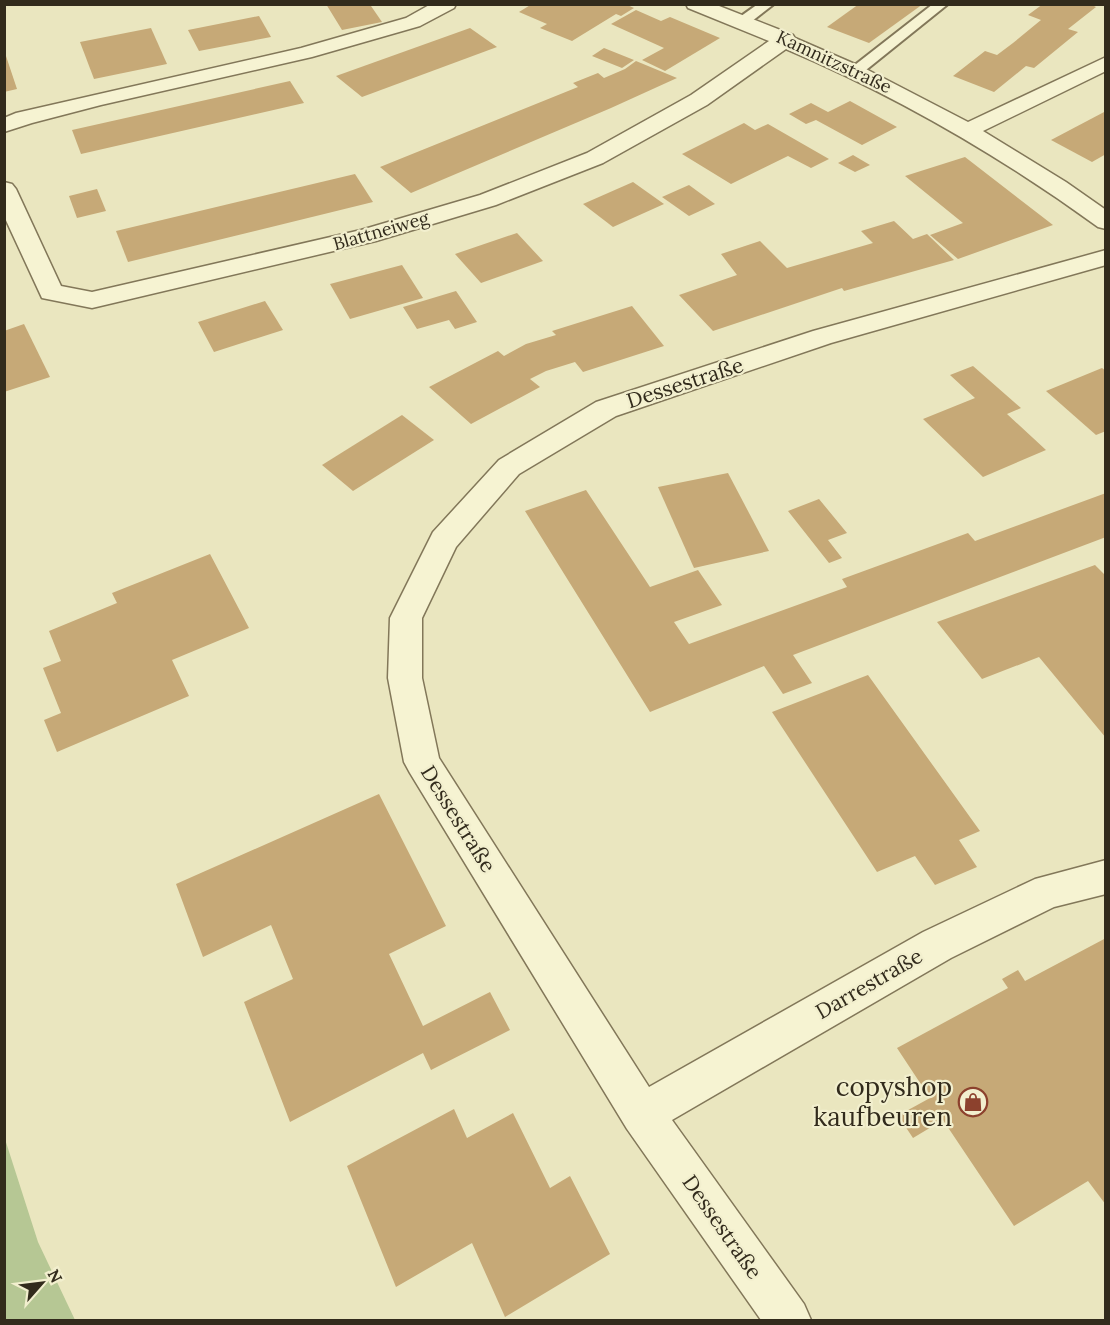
<svg xmlns="http://www.w3.org/2000/svg" width="1110" height="1325" font-family="Lora,serif">
  <style>
    .green { fill: #b6c794 }
    .building { fill: #c6a977 }
    .lines { fill: none; stroke-linecap: round; stroke-linejoin: round }
    .service-casing { stroke: #827759; stroke-width: 4 }
    .minor-casing { stroke: #827759; stroke-width: 3 }
    .service { fill: #f6f3d2; fill-rule: evenodd }
    .minor { fill: #f6f3d2; fill-rule: evenodd }
    .labels { text-anchor: middle; stroke-width: 4.5; stroke-linejoin: round; paint-order: stroke }
    .far-street-label { font-size: 18px; fill: #322b1c; stroke: #f2efce }
    .street-label { font-size: 21px; fill: #322b1c; stroke: #f2efce }
    .near-poi-label { font-size: 26px; fill: #322b1c; stroke: #f2efce; text-anchor: end }
  </style>
  <rect width="100%" height="100%" fill="#eae6bf"/>
  <path class="green" d="M4 1136 38 1242 75 1320H5Z"/>
  <g class="building">
    <path d="M326 4H375L371 6 382 22 342 30Z"/>
    <path d="M532 4H625L634 8 621 16 616 14 572 41 540 28 547 24 519 12Z"/>
    <path d="M859 4H923L869 43 827 27Z"/>
    <path d="M1043 4H1090L1096 7 1068 29 1078 32 1034 68 1026 66 994 92 953 76 985 51 997 55 1013 43 1041 20 1028 15Z"/>
    <path d="M636 10 661 21 670 17 720 38 665 71 642 60 664 48 611 24Z"/>
    <path d="M259 16 271 37 199 51 188 30Z"/>
    <path d="M151 28 167 64 94 79 80 42Z"/>
    <path d="M470 28 497 47 362 97 336 76Z"/>
    <path d="M604 48 634 60 622 68 592 56Z"/>
    <path d="M4 50 17 89 4 92Z"/>
    <path d="M636 61 677 78 611 108 411 193 380 167 578 87 573 83 598 73 604 78 625 69Z"/>
    <path d="M290 81 304 103 81 154 72 130Z"/>
    <path d="M850 101 897 127 862 145 816 120 806 124 789 114 811 103 828 112Z"/>
    <path d="M1106 111V154L1092 162 1051 140Z"/>
    <path d="M744 123 755 130 768 124 829 159 811 168 788 156 731 184 682 154Z"/>
    <path d="M853 155 870 165 855 172 838 163Z"/>
    <path d="M965 157 1053 225 958 259 930 235 963 223 905 176Z"/>
    <path d="M355 174 373 202 128 262 116 231Z"/>
    <path d="M633 182 664 204 613 227 583 204Z"/>
    <path d="M689 185 715 204 689 216 662 197Z"/>
    <path d="M97 189 106 211 77 218 69 196Z"/>
    <path d="M894 221 913 239 927 234 954 260 844 291 842 288 713 331 679 295 737 275 721 254 760 241 787 268 873 243 861 231Z"/>
    <path d="M517 233 543 261 481 283 455 254Z"/>
    <path d="M402 265 423 298 350 319 330 284Z"/>
    <path d="M456 291 477 322 455 329 449 320 417 329 403 307Z"/>
    <path d="M265 301 283 330 214 352 198 322Z"/>
    <path d="M632 306 664 346 583 372 575 362 546 371 530 379 540 387 471 424 429 387 498 351 504 356 526 344 556 335 552 331Z"/>
    <path d="M24 324 50 377 4 392V331Z"/>
    <path d="M973 366 1021 408 1007 414 1046 450 983 477 923 419 975 398 950 375Z"/>
    <path d="M1102 368 1106 371V431L1096 435 1046 391Z"/>
    <path d="M402 415 434 440 353 491 322 465Z"/>
    <path d="M728 473 769 551 694 568 658 487Z"/>
    <path d="M586 490 650 587 698 570 722 605 674 622 689 644 847 587 842 579 968 533 975 541 1106 493V537L793 655 812 683 783 694 764 666 650 712 525 511Z"/>
    <path d="M819 499 847 533 828 540 842 558 829 563 788 511Z"/>
    <path d="M210 554 249 628 172 660 189 696 57 752 44 720 61 713 43 668 61 661 49 631 117 603 112 593Z"/>
    <path d="M1095 565 1106 576V738L1039 657 982 679 937 622Z"/>
    <path d="M868 675 980 831 959 840 977 867 935 885 915 856 877 872 772 712Z"/>
    <path d="M379 794 446 926 389 954 423 1026 490 992 510 1030 431 1070 423 1053 290 1122 244 1002 293 979 271 925 203 957 176 884Z"/>
    <path d="M1106 938V1205L1088 1181 1014 1226 943 1120 913 1138 905 1126 899 1115 930 1098 897 1048 1008 988 1002 979 1018 970 1025 981Z"/>
    <path d="M454 1109 467 1138 513 1113 550 1188 570 1176 610 1254 505 1317 472 1243 396 1287 347 1166Z"/>
  </g>
  <g class="lines">
    <g class="service-casing">
      <g id="service">
        <path d="M758 4H774L747 25H737L735 22 737 19Z"/>
        <path d="M933 4H948L861 74H851L849 71 851 68Z"/>
      </g>
    </g>
    <g class="minor-casing">
      <g id="minor">
        <path d="M431 4H456L454 8 420 26 312 57 101 105 32 123 4 132V118L16 113 301 48 406 18Z"/>
        <path d="M686 4H714L793 35 795 38 864 68 968 122 1106 57V71L983 131 1066 182 1106 210V229L1098 227C1000 156 897 96 786 49L707 105 603 163 496 205 376 241 92 308 42 298 4 216V182L12 184 16 189 61 286 92 292 361 230 480 195 587 153 691 95 769 41 688 8Z"/>
        <path d="M1106 250V265L831 343 616 416 519 474 456 547 422 618V678L439 758 649 1087 923 932 1035 879 1106 860V894L1054 907 951 958 672 1120 804 1304 811 1320H761L627 1129 410 773 404 762 388 678 390 618 433 532 499 460 596 402 813 331Z"/>
      </g>
    </g>
    <use href="#service" class="service"/>
    <use href="#minor" class="minor"/>
  </g>
  <defs>
    <g id="shop-ring" transform="scale(1.5)"><circle r="9.5" fill="#f2efce" stroke="#8c412d" stroke-width="1.5"/><path d="M-5-2.5h2.3a2.7 3.5 0 0 1 5.4 0H5L5.5 6h-11ZM-1.5-2.5h3a1.5 2.3 0 0 0-3 0Z" fill="#8c412d"/></g>
  </defs>
  <g fill-rule="evenodd">
    <use href="#shop-ring" x="973" y="1102"/>
  </g>
  <g class="labels">
    <g class="far-street-label">
      <text transform="translate(834 62) rotate(25)" y="6">Kamnitzstraße</text>
      <text transform="translate(381 231) rotate(-16)" y="6">Blattneiweg</text>
    </g>
    <g class="street-label">
      <text transform="translate(685 383) rotate(-18)" y="7">Dessestraße</text>
      <text transform="translate(458 819) rotate(58)" y="7">Dessestraße</text>
      <text transform="translate(869 984) rotate(-30)" y="7">Darrestraße</text>
      <text transform="translate(722 1227) rotate(55)" y="7">Dessestraße</text>
    </g>
    <g class="near-poi-label">
      <text x="952" y="1096">copyshop<tspan x="952" dy="30">kaufbeuren</tspan></text>
    </g>
  </g>
  <rect width="1110" height="1325" fill="none" stroke="#322b1c" stroke-width="12"/>
  <g transform="translate(42 1283) rotate(62)" stroke="#f2efce" stroke-width="4.5" paint-order="stroke">
  <path d="M0-4.5L10 22L0 15L-10 22Z" fill="#322b1c"/>
  <text y="-9" font-size="16" font-weight="bold" text-anchor="middle" fill="#322b1c">N</text>
  </g>
</svg>
